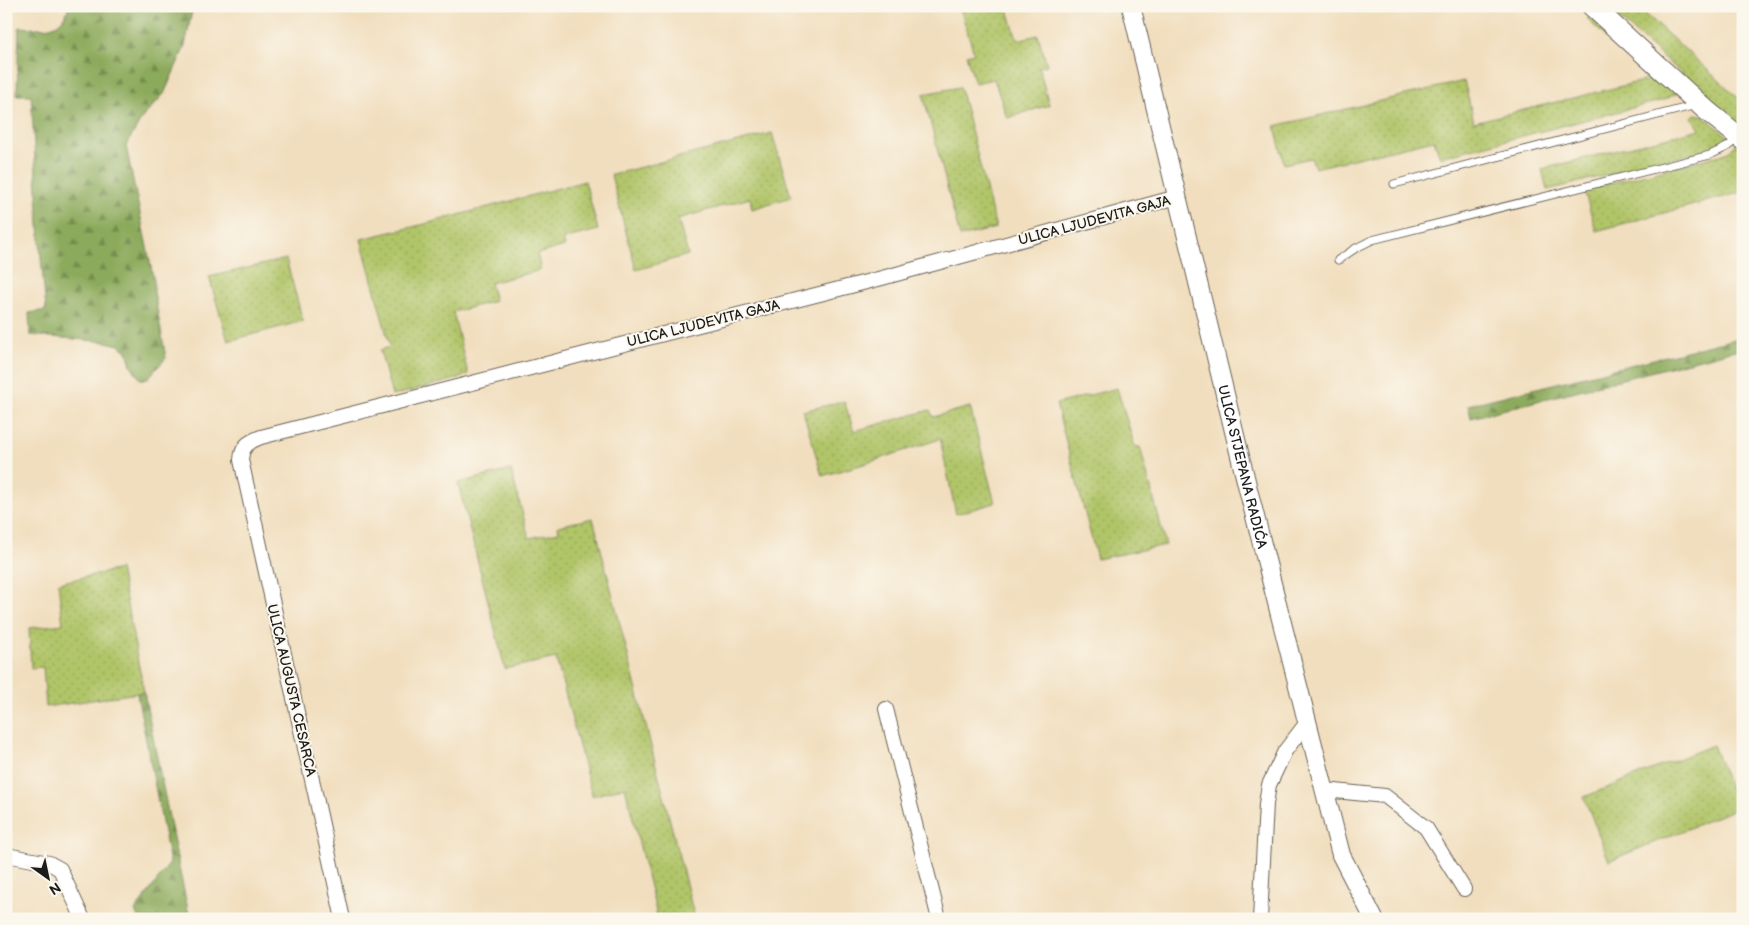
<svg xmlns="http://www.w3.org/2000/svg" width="1749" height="925" font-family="'Balsamiq Sans',sans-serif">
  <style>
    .grass { fill: url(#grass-dots); stroke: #667042 }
    .forest { fill: url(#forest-firs); stroke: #54633c }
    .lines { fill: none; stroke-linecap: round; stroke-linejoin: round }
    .service-casing { stroke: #676055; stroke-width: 9 }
    .minor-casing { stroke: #676055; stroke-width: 16 }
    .tertiary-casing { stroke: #676055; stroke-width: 20 }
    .secondary-casing { stroke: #676055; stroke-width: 22 }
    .service { stroke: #fff; stroke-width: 7 }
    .minor { stroke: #fff; stroke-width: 14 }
    .tertiary { stroke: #fff; stroke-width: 18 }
    .secondary { stroke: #fff; stroke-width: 20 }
    .labels { text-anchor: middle; stroke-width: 4; stroke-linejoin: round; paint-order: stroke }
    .street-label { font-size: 14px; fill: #1c1c1c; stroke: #fbf7ec }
  </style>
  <defs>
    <pattern id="grass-dots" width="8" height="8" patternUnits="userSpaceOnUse" patternTransform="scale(1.25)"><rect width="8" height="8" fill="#b0c468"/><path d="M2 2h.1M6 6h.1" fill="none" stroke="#97a85a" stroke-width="1.8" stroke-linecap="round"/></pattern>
    <pattern id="forest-firs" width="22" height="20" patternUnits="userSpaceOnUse" patternTransform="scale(1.25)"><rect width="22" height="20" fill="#8caa5c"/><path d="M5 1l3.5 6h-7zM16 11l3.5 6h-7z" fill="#728a4b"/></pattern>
  </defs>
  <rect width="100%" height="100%" fill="#fbf7ec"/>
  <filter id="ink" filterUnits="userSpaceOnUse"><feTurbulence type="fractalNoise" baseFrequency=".02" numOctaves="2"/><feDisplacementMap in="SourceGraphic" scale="10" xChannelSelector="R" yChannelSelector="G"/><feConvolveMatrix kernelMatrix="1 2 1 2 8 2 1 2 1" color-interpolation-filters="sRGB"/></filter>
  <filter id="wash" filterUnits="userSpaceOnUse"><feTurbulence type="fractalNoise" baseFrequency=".0096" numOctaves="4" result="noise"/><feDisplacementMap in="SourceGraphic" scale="20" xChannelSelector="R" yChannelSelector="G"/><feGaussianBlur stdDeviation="1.12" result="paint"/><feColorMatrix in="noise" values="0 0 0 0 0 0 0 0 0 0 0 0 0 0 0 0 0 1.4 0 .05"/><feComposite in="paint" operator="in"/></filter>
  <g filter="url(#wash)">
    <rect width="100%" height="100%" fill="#f1debe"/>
    <g class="grass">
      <path d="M976 6H1007L1017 40 1038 35 1047 65 1039 67 1049 105 1007 118 994 79 975 83 966 55 974 53 961 11Z"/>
      <path d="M1605 6H1637L1743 102V128Z"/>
      <path d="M1596 14 1679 92 1664 100 1440 157 1434 140 1315 168 1311 158 1284 164 1275 126 1464 81 1474 122 1651 79 1587 19Z"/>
      <path d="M960 87 996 228 960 237 923 94Z"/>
      <path d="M1695 114 1702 115 1730 138 1724 146 1547 190 1542 169 1700 129 1692 118Z"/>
      <path d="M772 133 791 197 752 209 750 198 678 219 688 255 636 270 611 175Z"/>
      <path d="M1735 145 1743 147V192L1596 231 1584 190 1720 155 1729 152Z"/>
      <path d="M585 181 598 230 563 239 565 246 537 254 541 270 490 283 495 301 453 312 468 374 460 378 392 396 380 350 390 347 361 239 421 225Z"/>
      <path d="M286 259 303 321 228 341 209 277Z"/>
      <path d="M1117 388 1135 447H1140L1166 545 1097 559 1056 404Z"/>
      <path d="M844 401 854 431 930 410 933 417 970 407 995 503 956 514 940 439 864 464 822 476 803 411Z"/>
      <path d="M511 470 529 538 559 532 558 526 593 518 695 919H658L625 787 592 796 556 658 505 669 458 483Z"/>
      <path d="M120 569 144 692 46 707 43 667 31 668 29 628 63 624 58 583Z"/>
      <path d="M1713 745 1738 808 1609 861 1584 797Z"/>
    </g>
    <g class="forest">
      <path d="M69 6H193L185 46 164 94 142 118 126 146 154 281V292L166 358 147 379H140L131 365 127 351 119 345 106 342 30 335 29 313 46 310 41 258 31 95H17L19 27C42 28 61 33 69 6Z"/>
      <path d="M1743 337V348L1471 418 1468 405Z"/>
      <path d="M144 692 180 872 190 919H139L135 911 170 863 137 694Z"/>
    </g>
  </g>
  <g filter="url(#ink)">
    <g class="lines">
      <g class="service-casing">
        <g id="service">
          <path d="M1394 184 1696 105"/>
          <path d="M1338 260 1356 248 1372 240 1710 155 1727 147 1737 139"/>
        </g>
      </g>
      <g class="minor-casing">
        <g id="minor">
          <path d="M886 709 939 919"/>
          <path d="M1325 790 1385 796 1426 828 1464 889"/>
          <path d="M6 855 49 863 60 869 83 919"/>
          <path d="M343 919 241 460C242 446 248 442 261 437L882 278 1177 197"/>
          <path d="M1260 919 1266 804 1269 785 1285 751 1308 721"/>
        </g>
      </g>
      <g class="tertiary-casing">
        <g id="tertiary">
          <path id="s1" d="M1131 6 1248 489 1341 855 1374 919"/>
        </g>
      </g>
      <g class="secondary-casing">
        <path id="secondary" d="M1592 6 1706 110 1743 140"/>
      </g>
      <use href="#service" class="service"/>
      <use href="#minor" class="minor"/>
      <use href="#tertiary" class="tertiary"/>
      <use href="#secondary" class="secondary"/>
    </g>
  </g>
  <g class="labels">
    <g class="street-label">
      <text transform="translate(1094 220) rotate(-15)" y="5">ULICA LJUDEVITA GAJA</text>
      <text transform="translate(703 323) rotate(-14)" y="5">ULICA LJUDEVITA GAJA</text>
      <text dy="5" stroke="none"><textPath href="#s1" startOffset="474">ULICA STJEPANA RADIĆA</textPath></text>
      <text transform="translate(292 690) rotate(77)" y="5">ULICA AUGUSTA CESARCA</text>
    </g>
  </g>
  <rect width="1749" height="925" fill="none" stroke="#fbf7ec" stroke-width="25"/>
  <g transform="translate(48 878) rotate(147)" stroke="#fbf7ec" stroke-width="4" paint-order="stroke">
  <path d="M0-4L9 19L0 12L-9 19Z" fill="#1c1c1c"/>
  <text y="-8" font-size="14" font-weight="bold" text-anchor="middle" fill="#1c1c1c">N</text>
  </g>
</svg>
